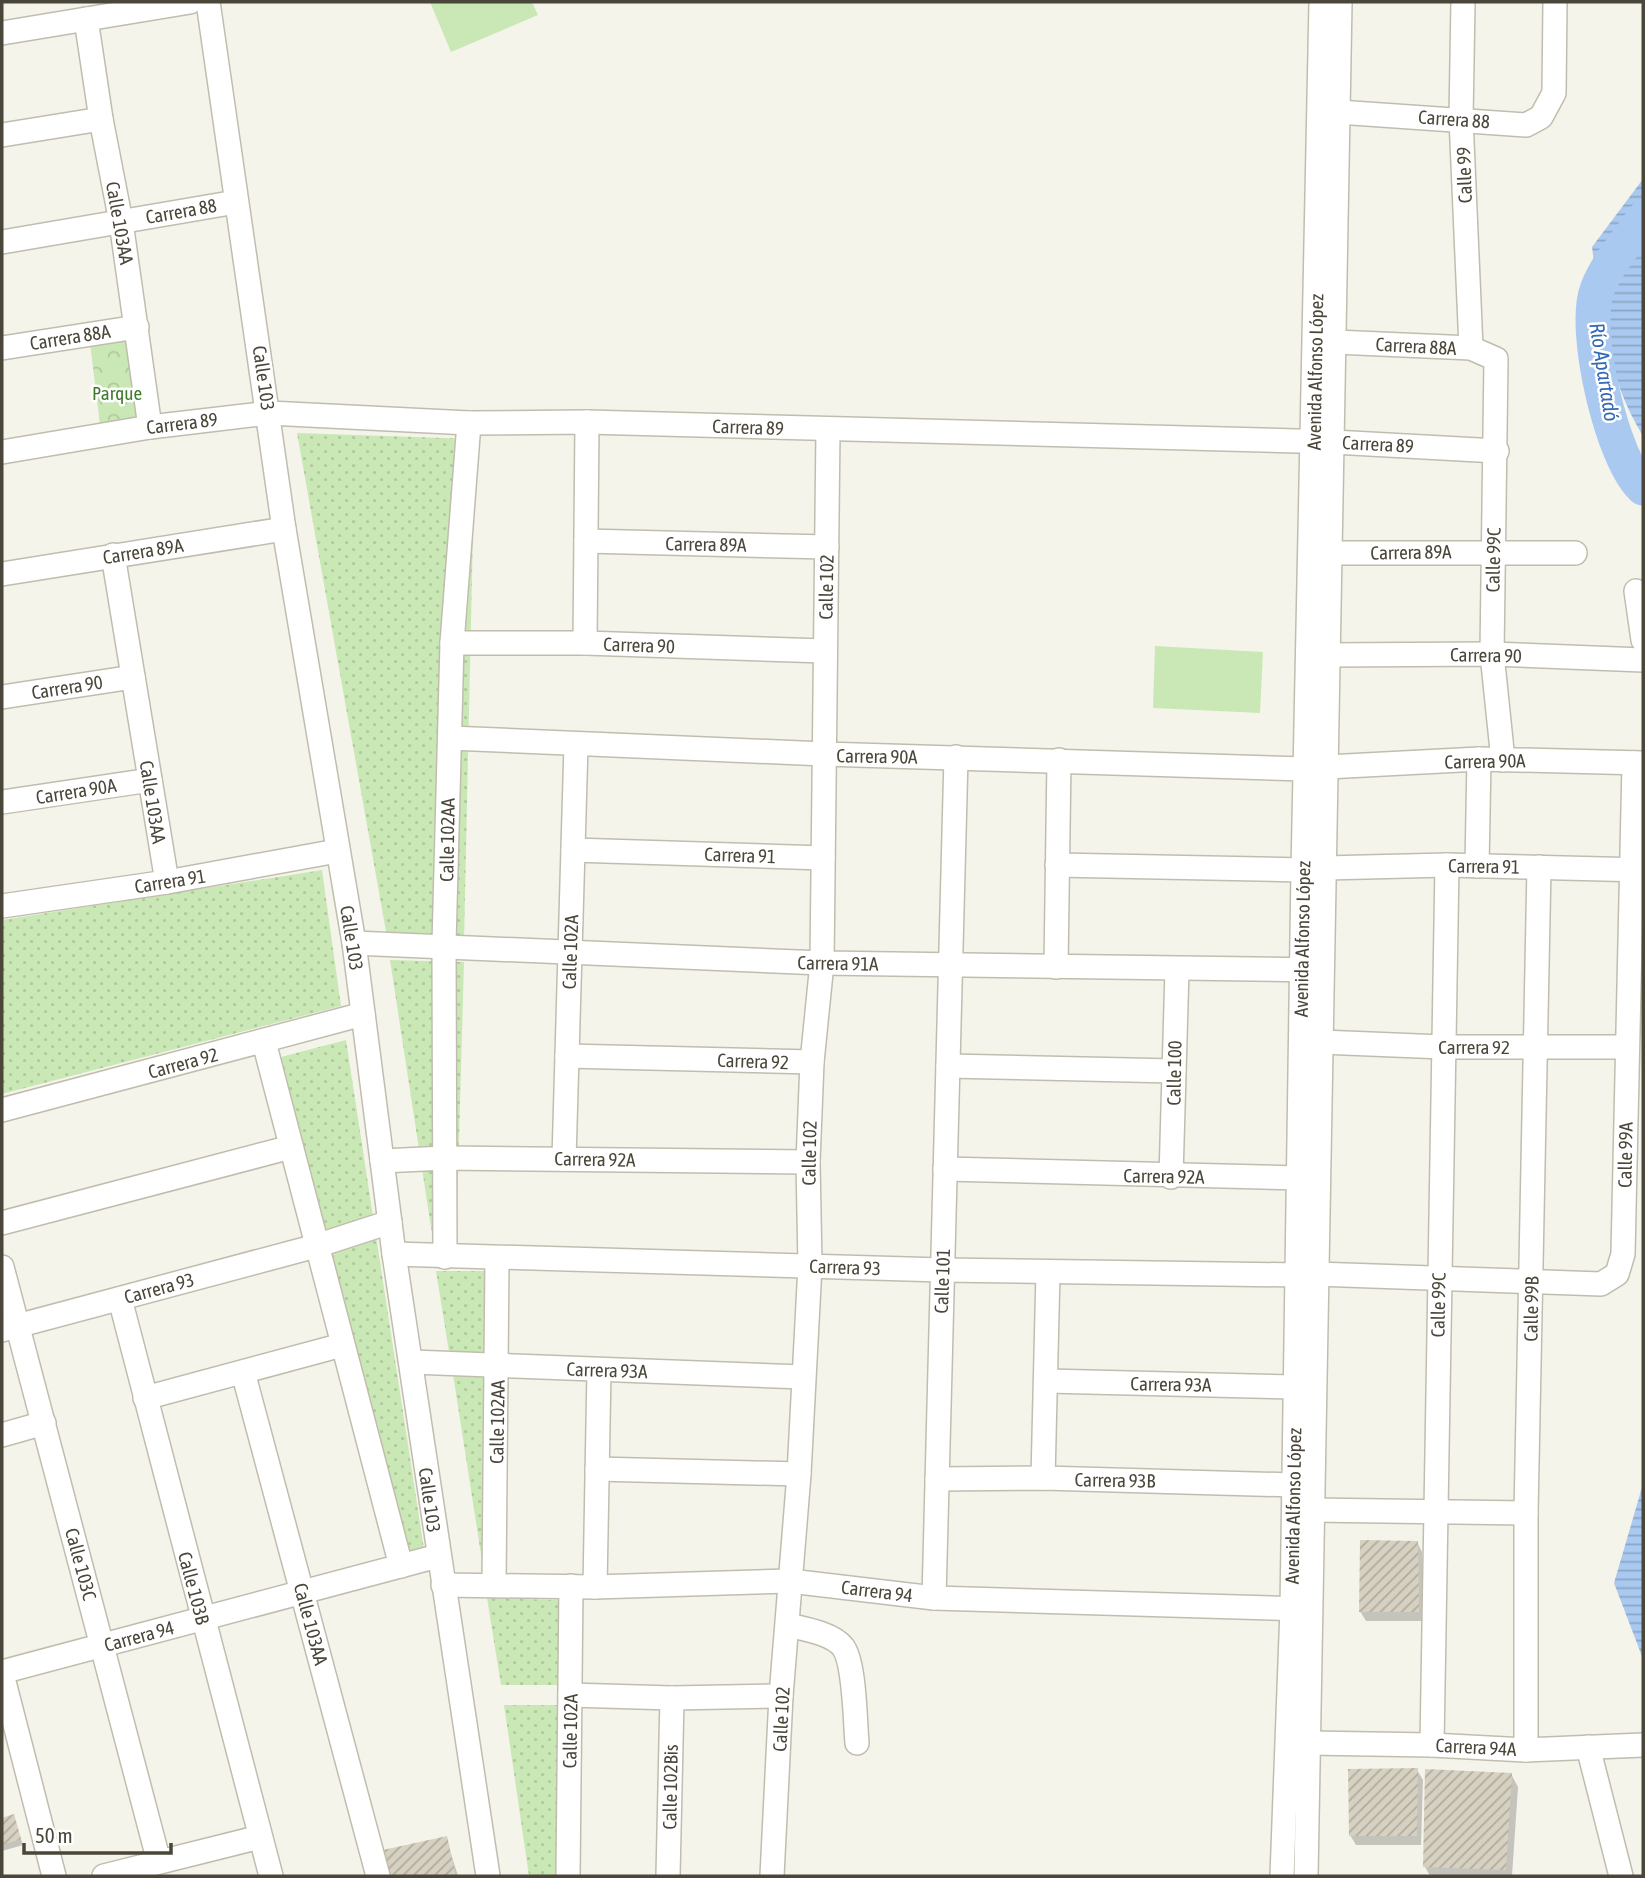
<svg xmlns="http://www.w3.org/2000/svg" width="1645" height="1878" font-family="'Asap Condensed',sans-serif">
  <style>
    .grass { fill: url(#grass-dots) }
    .park { fill: url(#park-crowns) }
    .garden { fill: #cae8b5 }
    .water { fill: url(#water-rules) }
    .shadow { fill: #0003 }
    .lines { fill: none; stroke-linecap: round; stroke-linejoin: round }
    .river { stroke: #aac9f0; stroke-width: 35 }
    .building { fill: url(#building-hatch) }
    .minor-casing { stroke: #c1bdae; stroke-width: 26 }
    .minor { stroke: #fff; stroke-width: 23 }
    .labels { text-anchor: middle; stroke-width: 5; stroke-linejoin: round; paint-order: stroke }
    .street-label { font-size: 19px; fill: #4a4639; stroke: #fff }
    .park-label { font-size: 19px; fill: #3e7b2c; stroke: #fff }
    .water-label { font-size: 21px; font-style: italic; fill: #336ab5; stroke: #fff }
  </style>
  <defs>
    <pattern id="grass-dots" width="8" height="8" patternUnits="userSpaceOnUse" patternTransform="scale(1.75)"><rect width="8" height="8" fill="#cae8b5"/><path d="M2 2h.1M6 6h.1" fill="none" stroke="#afc89c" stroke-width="1.8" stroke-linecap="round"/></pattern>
    <pattern id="park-crowns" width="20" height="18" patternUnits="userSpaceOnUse" patternTransform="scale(1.75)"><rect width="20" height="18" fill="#cae8b5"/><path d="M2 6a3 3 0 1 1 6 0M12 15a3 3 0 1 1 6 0" fill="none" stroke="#afc89c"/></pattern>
    <pattern id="water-rules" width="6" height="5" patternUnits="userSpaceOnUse" patternTransform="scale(1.75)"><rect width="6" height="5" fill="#aac9f0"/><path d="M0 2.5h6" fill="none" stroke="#8ca5c3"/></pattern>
    <pattern id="building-hatch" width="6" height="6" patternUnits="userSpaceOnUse" patternTransform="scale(1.75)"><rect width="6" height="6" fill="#d7d1c1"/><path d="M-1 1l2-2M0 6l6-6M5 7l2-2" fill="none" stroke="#b0ab9e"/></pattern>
  </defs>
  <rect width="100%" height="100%" fill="#f5f4eb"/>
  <g class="grass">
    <path d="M297 433 475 439 464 940 387 937Z"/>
    <path d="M322 870 341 1006 2 1094V920Z"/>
    <path d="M390 960 464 962 456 1248 434 1247Z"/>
    <path d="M346 1040 424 1549 403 1554 281 1057Z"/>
    <path d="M436 1271H487V1354L449 1352Z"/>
    <path d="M453 1374 488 1375 491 1561H482Z"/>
    <path d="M487 1598 558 1600 560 1685H501Z"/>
    <path d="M504 1705H560L561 1876H529Z"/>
  </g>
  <path class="park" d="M129 337 141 419 100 425 90 343Z"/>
  <g class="garden">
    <path d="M430 2H532L538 15 451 52Z"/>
    <path d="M1155 646 1263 652 1260 713 1153 708Z"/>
  </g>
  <g class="water">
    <path d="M1643 179V436C1607 377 1601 315 1592 247Z"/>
    <path d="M1643 1484V1659L1614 1583Z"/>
  </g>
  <g class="shadow">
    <path d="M1417 1542 1422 1552 1423 1621H1366L1360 1611Z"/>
    <path d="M1417 1770 1423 1780 1421 1845H1356L1350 1835Z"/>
    <path d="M1511 1774 1518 1787 1512 1876H1430L1425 1867Z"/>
    <path d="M13 1816 23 1845 2 1851V1820Z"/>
    <path d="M446 1838 458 1876H391L385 1852Z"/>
  </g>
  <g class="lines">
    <path class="river" d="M1643 219C1627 243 1607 263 1597 290 1582 330 1612 460 1643 488"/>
  </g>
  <g class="building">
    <path d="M1360 1540 1418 1541 1419 1612H1359Z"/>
    <path d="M1418 1768 1417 1836H1349L1348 1769Z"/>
    <path d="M1425 1769 1512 1773 1506 1870 1423 1867Z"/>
    <path d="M14 1814 21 1839 2 1845V1818Z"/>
    <path d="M447 1836 456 1876H389L383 1850Z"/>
  </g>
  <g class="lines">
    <g class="minor-casing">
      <g id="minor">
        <path d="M208 2 284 529 354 943 394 1254 488 1876"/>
        <path d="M1463 2 1461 118 1471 348"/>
        <path d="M86 19 101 119 121 222 150 427"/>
        <path d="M2 33 190 2"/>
        <path d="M1338 112 1526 125 1541 117 1554 93 1555 2"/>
        <path d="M2 135 101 119"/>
        <path d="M2 242 236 202"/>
        <path d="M1335 342 1471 348 1496 359 1492 654 1503 760"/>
        <path d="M2 348 137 327"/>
        <path d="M2 452 150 427 269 413 469 423 587 422 1333 442 1497 451"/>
        <path d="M586 541 827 547"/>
        <path d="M1331 553H1575"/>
        <path d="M113 555 167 882"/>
        <path d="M2 574 284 529"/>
        <path d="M1636 591 1643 640"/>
        <path d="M452 643H585L825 651"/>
        <path d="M585 643 587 422"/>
        <path d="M1329 655 1492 654 1643 660"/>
        <path d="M2 697 133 677"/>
        <path d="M450 738 824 754 1305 769"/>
        <path d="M1327 767 1479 759 1643 763"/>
        <path d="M2 802 150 780"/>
        <path d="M573 850 823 858"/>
        <path d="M1057 865 1303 870"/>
        <path d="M1477 866 1479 759"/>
        <path d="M1325 868 1447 865 1643 870"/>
        <path d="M2 906 167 882 337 851"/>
        <path d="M354 943 822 963 1317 970"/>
        <path d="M1056 967 1059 760"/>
        <path d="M264 1042 401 1566"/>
        <path d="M1321 1042 1443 1047H1627"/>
        <path d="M567 1056 812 1062"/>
        <path d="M948 1066 1174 1071"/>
        <path d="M2 1110 363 1014"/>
        <path d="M564 1159 576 745"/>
        <path d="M382 1161 445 1158 808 1162"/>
        <path d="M945 1169 1300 1178"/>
        <path d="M1171 1177 1177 970"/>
        <path d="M2 1223 291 1147"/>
        <path d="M394 1254 942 1270 1297 1275"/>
        <path d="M445 1257 444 944 452 643 469 423"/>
        <path d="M2 1267 159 1862"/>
        <path d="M1316 1274 1601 1284 1617 1274 1623 1254 1634 763"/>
        <path d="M120 1299 271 1876"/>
        <path d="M2 1330 316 1246 390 1222"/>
        <path d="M412 1362 803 1377"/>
        <path d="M243 1372 378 1876"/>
        <path d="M1047 1381 1295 1387"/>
        <path d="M145 1398 342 1345"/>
        <path d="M2 1435 44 1423"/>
        <path d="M597 1469 799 1474"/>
        <path d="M1043 1478 1048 1272"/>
        <path d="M937 1479 1043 1478 1294 1485"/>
        <path d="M1312 1510 1526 1513"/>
        <path d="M494 1584 497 1259"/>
        <path d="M443 1585 595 1587 790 1581 934 1598 1306 1609"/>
        <path d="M595 1587 599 1370"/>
        <path d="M934 1598 956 757"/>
        <path d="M788 1625C804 1629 832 1633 843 1647 855 1663 855 1722 857 1743"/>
        <path d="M2 1672 438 1556"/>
        <path d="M2 1674 54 1876"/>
        <path d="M570 1695 672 1698 781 1696"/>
        <path d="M1309 1743 1432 1745 1525 1750 1643 1745"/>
        <path d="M1432 1745 1447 865"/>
        <path d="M1588 1747 1621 1876"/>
        <path d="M1526 1750V1513L1539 867"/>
        <path d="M104 1876 260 1837"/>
        <path d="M568 1876 571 1586"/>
        <path d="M668 1876 672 1698"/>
        <path d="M772 1876 781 1696 799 1474 810 1266 808 1162 812 1062 822 963 828 429"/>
        <path d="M1282 1876 1292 1609 1303 870 1321 2"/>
        <path d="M1306 1876 1340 2"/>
      </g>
    </g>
    <use href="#minor" class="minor"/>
  </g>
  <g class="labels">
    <g class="street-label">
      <text transform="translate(1454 119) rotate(4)" y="7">Carrera 88</text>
      <text transform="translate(1464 175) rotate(-92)" y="7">Calle 99</text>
      <text transform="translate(181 211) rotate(-10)" y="7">Carrera 88</text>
      <text transform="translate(120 223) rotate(80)" y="7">Calle 103AA</text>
      <text transform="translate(70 337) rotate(-9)" y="7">Carrera 88A</text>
      <text transform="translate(1416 346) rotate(3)" y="7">Carrera 88A</text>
      <text transform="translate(1315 372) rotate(-89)" y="7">Avenida Alfonso López</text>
      <text transform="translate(264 378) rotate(82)" y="7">Calle 103</text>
      <text transform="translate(182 423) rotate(-7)" y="7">Carrera 89</text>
      <text transform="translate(748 427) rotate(2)" y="7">Carrera 89</text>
      <text transform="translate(1378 444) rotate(3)" y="7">Carrera 89</text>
      <text transform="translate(706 544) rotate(1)" y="7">Carrera 89A</text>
      <text transform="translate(143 551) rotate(-9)" y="7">Carrera 89A</text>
      <text transform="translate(1411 552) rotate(-1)" y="7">Carrera 89A</text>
      <text transform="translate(1493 560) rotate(-89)" y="7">Calle 99C</text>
      <text transform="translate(826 587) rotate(-89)" y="7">Calle 102</text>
      <text transform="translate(639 645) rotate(2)" y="7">Carrera 90</text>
      <text transform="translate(1486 655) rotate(1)" y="7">Carrera 90</text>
      <text transform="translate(67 687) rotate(-9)" y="7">Carrera 90</text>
      <text transform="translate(877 756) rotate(1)" y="7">Carrera 90A</text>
      <text transform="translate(1485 761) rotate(-1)" y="7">Carrera 90A</text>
      <text transform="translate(76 791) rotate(-9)" y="7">Carrera 90A</text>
      <text transform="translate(153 802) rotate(81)" y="7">Calle 103AA</text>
      <text transform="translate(447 840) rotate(-89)" y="7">Calle 102AA</text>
      <text transform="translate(740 855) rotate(2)" y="7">Carrera 91</text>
      <text transform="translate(1484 866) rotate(1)" y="7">Carrera 91</text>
      <text transform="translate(170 881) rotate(-9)" y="7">Carrera 91</text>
      <text transform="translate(352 938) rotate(81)" y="7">Calle 103</text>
      <text transform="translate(1302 939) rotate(-89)" y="7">Avenida Alfonso López</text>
      <text transform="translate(570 952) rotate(-88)" y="7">Calle 102A</text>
      <text transform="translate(838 963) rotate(1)" y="7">Carrera 91A</text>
      <text x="1474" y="1054">Carrera 92</text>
      <text transform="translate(753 1061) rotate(2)" y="7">Carrera 92</text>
      <text transform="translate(183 1063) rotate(-15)" y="7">Carrera 92</text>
      <text transform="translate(1174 1073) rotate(-89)" y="7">Calle 100</text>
      <text transform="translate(809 1153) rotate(-89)" y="7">Calle 102</text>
      <text transform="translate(1625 1155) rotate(-89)" y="7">Calle 99A</text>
      <text transform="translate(595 1159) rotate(1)" y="7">Carrera 92A</text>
      <text transform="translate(1164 1176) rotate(1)" y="7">Carrera 92A</text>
      <text transform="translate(845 1267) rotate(2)" y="7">Carrera 93</text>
      <text transform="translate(942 1281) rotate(-88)" y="7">Calle 101</text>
      <text transform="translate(159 1288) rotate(-15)" y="7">Carrera 93</text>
      <text transform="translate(1438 1305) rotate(-89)" y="7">Calle 99C</text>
      <text transform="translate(1531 1309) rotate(-89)" y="7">Calle 99B</text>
      <text transform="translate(607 1370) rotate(2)" y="7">Carrera 93A</text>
      <text transform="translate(1171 1384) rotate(1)" y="7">Carrera 93A</text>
      <text transform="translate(497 1422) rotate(-89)" y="7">Calle 102AA</text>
      <text transform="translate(1115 1480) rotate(1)" y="7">Carrera 93B</text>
      <text transform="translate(430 1500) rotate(82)" y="7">Calle 103</text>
      <text transform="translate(1293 1506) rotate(-89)" y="7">Avenida Alfonso López</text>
      <text transform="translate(81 1564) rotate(75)" y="7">Calle 103C</text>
      <text transform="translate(194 1588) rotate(75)" y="7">Calle 103B</text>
      <text transform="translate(877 1591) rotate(7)" y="7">Carrera 94</text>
      <text transform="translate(311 1624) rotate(75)" y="7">Calle 103AA</text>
      <text transform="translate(139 1636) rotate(-15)" y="7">Carrera 94</text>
      <text transform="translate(781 1719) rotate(-87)" y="7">Calle 102</text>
      <text transform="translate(570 1731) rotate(-89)" y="7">Calle 102A</text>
      <text transform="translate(1476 1747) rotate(3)" y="7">Carrera 94A</text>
      <text transform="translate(670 1787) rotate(-89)" y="7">Calle 102Bis</text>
    </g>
    <g class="park-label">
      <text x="117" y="400">Parque</text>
    </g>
    <g class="water-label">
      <text transform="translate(1604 372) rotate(81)" y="7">Río Apartadó</text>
    </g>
  </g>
  <rect width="1645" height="1878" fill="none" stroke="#4a4639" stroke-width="7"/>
  <path d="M24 1843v10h147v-10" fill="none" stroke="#4a4639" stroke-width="3.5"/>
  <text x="35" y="1843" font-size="21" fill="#4a4639" stroke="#ffffff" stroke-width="5" paint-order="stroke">50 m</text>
</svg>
